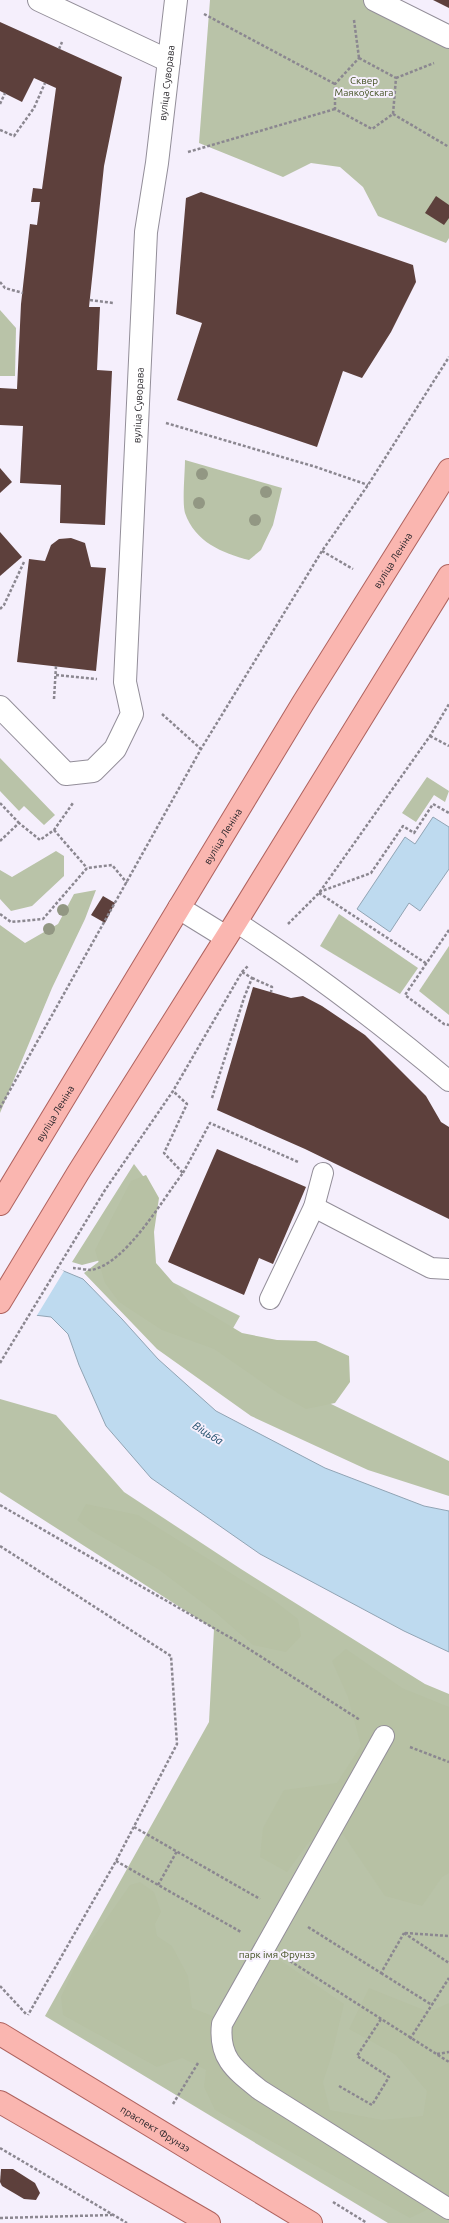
<svg xmlns="http://www.w3.org/2000/svg" width="449" height="2223" font-family="Ubuntu,sans-serif">
  <style>
    .green { fill: #b9c3a8 }
    .forest { fill: #b7c1a4 }
    .water { fill: #bedaef; stroke: #91a4b4 }
    .pier { fill: #f5effc }
    .building { fill: #5d403c }
    .lines { fill: none; stroke-linecap: round; stroke-linejoin: round }
    .service-casing { stroke: #938e99; stroke-width: 22 }
    .pedestrian-casing { stroke: #938e99; stroke-width: 24 }
    .minor-casing { stroke: #938e99; stroke-width: 24 }
    .primary-casing { stroke: #af635f; stroke-width: 24 }
    .path { stroke: #8b8790; stroke-width: 2.5; stroke-dasharray: 3 2; stroke-linecap: butt }
    .service { stroke: #fff; stroke-width: 20 }
    .pedestrian { stroke: #fff; stroke-width: 22 }
    .minor { stroke: #fff; stroke-width: 22 }
    .primary { stroke: #fab6b0; stroke-width: 22 }
    .tree { fill: #929783 }
    .labels { text-anchor: middle; stroke-width: 4; stroke-linejoin: round; paint-order: stroke }
    .park-label { font-size: 10px; fill: #414f20; stroke: #f5effc }
    .street-label { font-size: 10px; fill: #28252a; stroke: #f5effc }
    .water-label { font-size: 11px; font-style: italic; fill: #194866; stroke: #f5effc }
  </style>
  <rect width="100%" height="100%" fill="#f5effc"/>
  <g class="green">
    <path d="M210 0H389L449 32V238L446 243 378 216 363 187 340 167 311 163 283 177 199 143Z"/>
    <path d="M0 310 16 328 15 376H0Z"/>
    <path d="M185 460 282 488 273 525 261 550 249 560C222 553 195 542 185 513 182 502 185 472 185 460Z"/>
    <path d="M0 758 55 815 44 825 24 806 19 811 0 791Z"/>
    <path d="M427 777 449 791 445 802 434 795 416 822 402 813Z"/>
    <path d="M56 851 64 856V876L32 906 11 911 0 899V870L12 877Z"/>
    <path d="M96 890 85 919 52 988 0 1113V925L25 943 58 924 74 894Z"/>
    <path d="M339 914 418 968 400 994 320 946Z"/>
    <path d="M449 946V1015L419 991Z"/>
    <path d="M134 1164 152 1188 146 1269 240 1316 224 1344 240 1360 449 1461V1496L368 1470 251 1416 157 1349 84 1273 101 1260 82 1265 72 1262Z"/>
    <path d="M0 1399 56 1415 124 1492 241 1569 425 1684 449 1694V2223H388L45 2016 209 1722 214 1629 0 1492Z"/>
  </g>
  <g class="forest">
    <path d="M146 1175 159 1198 154 1232 156 1263 190 1302 242 1333 277 1340 316 1341 349 1356 350 1382 335 1403 306 1409 279 1394 214 1349 162 1330 119 1302 105 1283 95 1250 131 1181Z"/>
    <path d="M86 1504 138 1515 272 1599 298 1619 301 1636 286 1652 253 1645 216 1613 158 1569 90 1530 77 1520Z"/>
    <path d="M346 1649 402 1688 449 1707V1873L442 1877 422 1906 385 1896 343 1834 309 1842 287 1872 260 1857 263 1828 284 1790 337 1783 361 1746 348 1697 332 1661Z"/>
    <path d="M140 1882 154 1892 161 1912 155 1924 157 1936 172 1946 188 1976 192 2008 215 2017 255 1962 277 1958 344 2004 331 2058 323 2082 330 2110 382 2120 423 2116 427 2091 396 2055 349 2029 369 1988 429 2012 449 2003V2199L410 2218 215 2110 204 2087 206 2070 182 2058 157 2067 63 2015 61 1997 79 1958 130 1885Z"/>
  </g>
  <g class="water">
    <path d="M433 817 449 827V869L420 911 409 903 390 932 357 909 405 837 415 844Z"/>
    <path d="M0 1222 54 1267 83 1279 122 1319 158 1359 216 1411 325 1468 424 1506 449 1511V1652L404 1631 260 1554 151 1478 106 1426 79 1365 68 1334 51 1317 26 1314Z"/>
  </g>
  <path class="pier" d="M0 1220 55 1266 64 1271 36 1317 25 1316 0 1298Z"/>
  <g class="building">
    <path d="M433 0H449V8Z"/>
    <path d="M0 22 122 77 104 166 89 307H100L97 370 112 371 105 525 60 523 61 485 20 483 23 426 0 425V388L17 389 21 304 30 224 37 225 40 202H31L33 188 42 189 56 88 34 78 22 102 0 91Z"/>
    <path d="M201 192 413 265 416 282 391 332 362 378 343 371 317 447 177 400 202 323 176 314 186 198Z"/>
    <path d="M436 196 449 205V218L444 225 425 213Z"/>
    <path d="M0 468 12 482 0 493Z"/>
    <path d="M0 532 22 557 0 576Z"/>
    <path d="M71 538 85 543 91 567 106 568 96 671 17 662 29 559 45 561 51 545 59 539Z"/>
    <path d="M103 896 115 903 105 923 91 915Z"/>
    <path d="M253 987 291 998 303 996 322 1006 365 1035 426 1096 441 1122 449 1127V1219L305 1149 217 1110Z"/>
    <path d="M217 1149 306 1187 273 1264 259 1258 244 1295 168 1262Z"/>
    <path d="M1 2169H13L35 2183 40 2193 36 2200 24 2199 2 2186 0 2182Z"/>
  </g>
  <g class="lines">
    <g class="service-casing">
      <g id="service">
        <path d="M236 922C311 970 381 1024 449 1081"/>
        <path d="M314 1207 431 1268 449 1269"/>
        <path d="M270 1299 314 1207 323 1173"/>
        <path d="M384 1736 222 2024C218 2058 235 2070 260 2090L449 2209"/>
      </g>
    </g>
    <g class="pedestrian-casing">
      <g id="pedestrian">
        <path d="M39 0 169 61"/>
        <path d="M375 0 449 37"/>
      </g>
    </g>
    <g class="minor-casing">
      <g id="minor">
        <path id="s1" d="M0 707 66 774 93 771 115 749 132 714 125 682 146 232 157 163 176 0"/>
        <path d="M179 908 226 937"/>
      </g>
    </g>
    <g class="primary-casing">
      <g id="primary">
        <path id="s2" d="M0 1204 303 703 449 470"/>
        <path d="M0 1302 78 1173 236 922 449 576"/>
        <path id="s3" d="M0 2034 311 2223"/>
        <path d="M0 2102 209 2223"/>
      </g>
    </g>
    <g class="path">
      <path d="M204 14 335 84"/>
      <path d="M354 20 359 58"/>
      <path d="M59 49 62 42"/>
      <path d="M359 58 396 78 393 114 372 129 335 109V84Z"/>
      <path d="M396 78 434 63"/>
      <path d="M0 104 5 93"/>
      <path d="M393 114 449 147"/>
      <path d="M0 130 14 136 34 108 45 83"/>
      <path d="M188 152 335 109"/>
      <path d="M0 282 5 288 23 293"/>
      <path d="M90 300 113 303"/>
      <path d="M166 423 316 467 368 485"/>
      <path d="M322 551 353 569"/>
      <path d="M0 609 4 605 24 562"/>
      <path d="M56 675 97 679"/>
      <path d="M54 699 56 666"/>
      <path d="M162 714 201 749"/>
      <path d="M430 736 449 746"/>
      <path d="M0 803 19 823"/>
      <path d="M54 830 87 868"/>
      <path d="M0 841 19 823 40 840 54 830 73 803"/>
      <path d="M319 892 371 873 403 826 414 833 433 804 449 813"/>
      <path d="M319 893 427 964"/>
      <path d="M0 914 11 922 43 919 87 868 112 865 127 883"/>
      <path d="M288 924 319 893 430 736 449 704"/>
      <path d="M449 930 405 995 444 1024 449 1025"/>
      <path d="M252 978 272 987 271 992"/>
      <path d="M212 1098 244 998 252 978 242 972"/>
      <path d="M0 1108 201 749 322 551 368 485 449 357"/>
      <path d="M183 1173 210 1123 298 1162"/>
      <path d="M73 1268C78 1268 86 1270 91 1270 126 1264 162 1200 183 1173L164 1153 187 1104 173 1091"/>
      <path d="M0 1363 105 1190 173 1091 242 972 249 965"/>
      <path d="M0 1505 238 1642 360 1720"/>
      <path d="M0 1546 171 1656 177 1744 116 1861 28 2015"/>
      <path d="M410 1747 449 1762"/>
      <path d="M134 1827 260 1899"/>
      <path d="M116 1861 241 1932"/>
      <path d="M158 1885 177 1851"/>
      <path d="M308 1927 381 1973 404 1933"/>
      <path d="M404 1933 449 1963"/>
      <path d="M405 1933 449 1936"/>
      <path d="M290 1961 449 2062"/>
      <path d="M381 1973 432 2005"/>
      <path d="M0 1986 27 2015"/>
      <path d="M410 2039 449 1978"/>
      <path d="M437 2054 449 2052"/>
      <path d="M339 2086 372 2105 389 2077 357 2056 381 2019"/>
      <path d="M173 2104 198 2063"/>
      <path d="M0 2148 127 2223"/>
      <path d="M333 2202 367 2223"/>
      <path d="M0 2218 112 2215"/>
    </g>
    <use href="#service" class="service"/>
    <use href="#pedestrian" class="pedestrian"/>
    <use href="#minor" class="minor"/>
    <use href="#primary" class="primary"/>
  </g>
  <g class="tree">
    <circle cx="202" cy="474" r="6"/>
    <circle cx="266" cy="492" r="6"/>
    <circle cx="199" cy="503" r="6"/>
    <circle cx="255" cy="520" r="6"/>
    <circle cx="63" cy="910" r="6"/>
    <circle cx="49" cy="929" r="6"/>
  </g>
  <g class="labels">
    <g class="park-label">
      <text x="364" y="84">Сквер<tspan x="364" dy="12">Маякоўскага</tspan></text>
      <text x="277" y="1958">парк імя Фрунзэ</text>
    </g>
    <g class="street-label">
      <text dy="4" stroke="none"><textPath href="#s1" startOffset="825">вуліца Суворава</textPath></text>
      <text dy="4" stroke="none"><textPath href="#s1" startOffset="501">вуліца Суворава</textPath></text>
      <text dy="4" stroke="none"><textPath href="#s2" startOffset="754">вуліца Леніна</textPath></text>
      <text dy="4" stroke="none"><textPath href="#s2" startOffset="430">вуліца Леніна</textPath></text>
      <text dy="4" stroke="none"><textPath href="#s2" startOffset="106">вуліца Леніна</textPath></text>
      <text dy="4" stroke="none"><textPath href="#s3" startOffset="182">праспект Фрунзэ</textPath></text>
    </g>
    <g class="water-label">
      <text transform="translate(208 1433) rotate(32)" y="4">Віцьба</text>
    </g>
  </g>
</svg>
